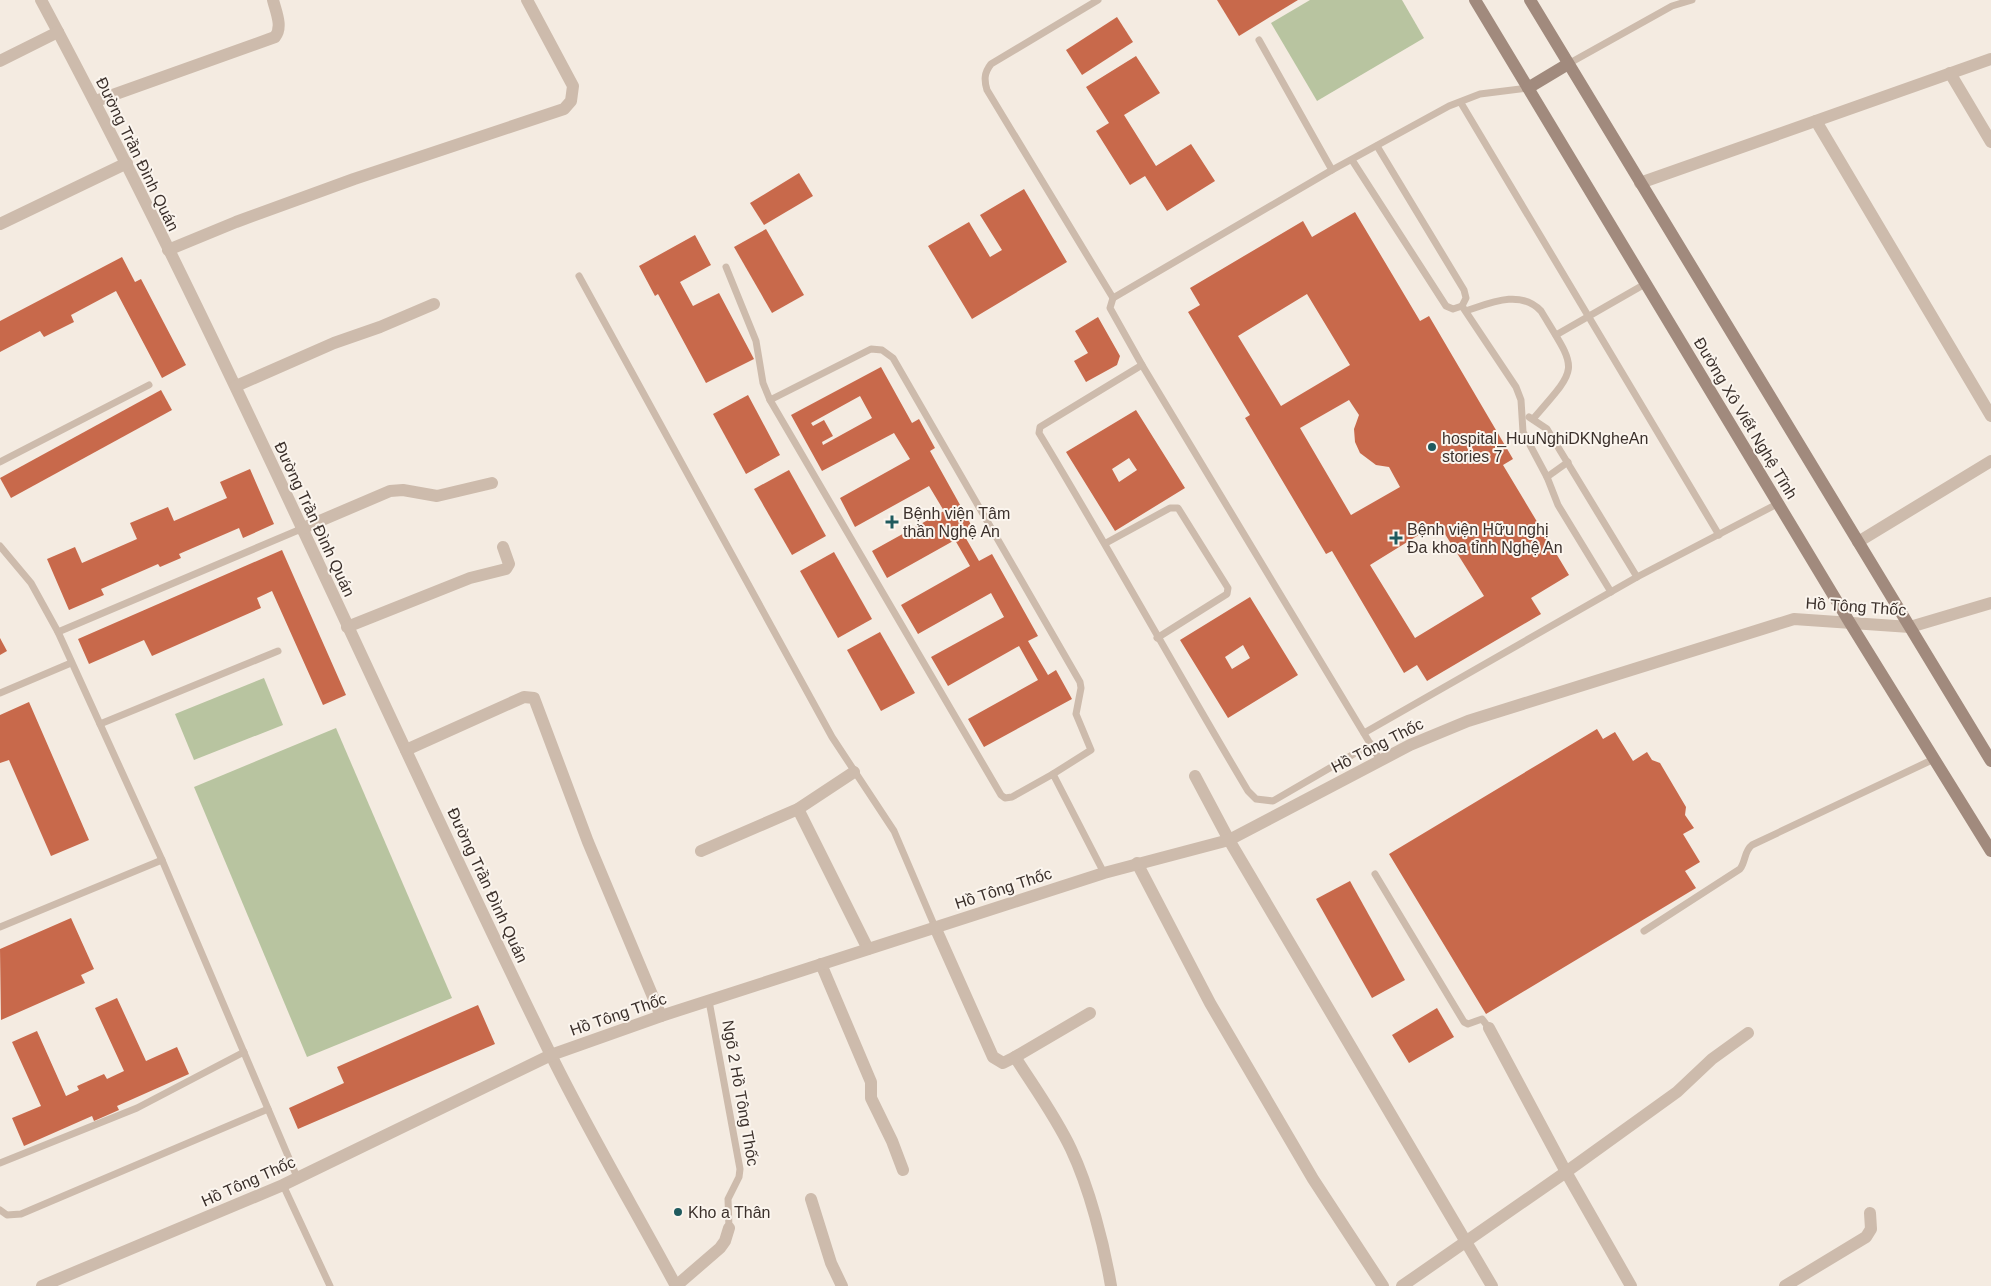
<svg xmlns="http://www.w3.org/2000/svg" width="1991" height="1286" font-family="Arial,sans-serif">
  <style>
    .green { fill: #b8c4a0 }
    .building { fill: #c8694b; fill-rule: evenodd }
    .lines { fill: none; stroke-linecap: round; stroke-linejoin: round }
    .service { stroke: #cdbbac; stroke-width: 7 }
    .minor { stroke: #cdbbac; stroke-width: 12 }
    .tertiary { stroke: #cdbbac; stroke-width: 12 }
    .secondary { stroke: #a18a7d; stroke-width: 12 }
    .poi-dot { fill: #1f5a5e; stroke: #fbf5ee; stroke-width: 2 }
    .labels { text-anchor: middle; stroke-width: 4; stroke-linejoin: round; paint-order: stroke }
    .street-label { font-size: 16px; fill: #3b302b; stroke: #fbf5ee }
    .poi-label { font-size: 16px; fill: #3b302b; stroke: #fbf5ee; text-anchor: start }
  </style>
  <rect width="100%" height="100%" fill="#f4ebe1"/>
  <g class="green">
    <path d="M1310 0H1402L1424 38 1317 101 1271 23Z"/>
    <path d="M264 678 283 725 194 760 175 714Z"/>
    <path d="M336 728 452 998 307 1057 194 787Z"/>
  </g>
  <g class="building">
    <path d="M1217 0H1298L1239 36Z"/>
    <path d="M1117 17 1133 42 1082 75 1066 50Z"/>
    <path d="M1136 56 1160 93 1124 115 1156 166 1191 144 1215 181 1167 211 1145 176 1130 185 1096 131 1109 123 1086 87Z"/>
    <path d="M799 173 813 196 764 225 750 203Z"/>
    <path d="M1024 189 1067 262 972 319 928 246 969 222 990 257 1002 250 980 215Z"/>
    <path d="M1355 212 1420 321 1429 316 1513 459 1503 465 1569 575 1531 598 1541 614 1427 681 1417 665 1404 673 1332 551 1326 554 1245 418 1250 415 1188 312 1200 305 1190 288 1303 221 1312 237ZM1307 294 1350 365 1281 406 1238 336ZM1349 400 1359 415 1354 429 1355 442 1360 453 1376 465 1389 467 1400 487 1351 515 1300 428ZM1438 523 1484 596 1415 638 1370 565Z"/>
    <path d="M766 229 804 295 772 313 734 247Z"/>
    <path d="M695 235 711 265 680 282 693 306 719 293 754 359 706 383 658 294 655 296 639 266Z"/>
    <path d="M122 257 135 282 141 279 186 365 162 378 116 291 71 315 74 322 44 337 40 331 0 352V321Z"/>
    <path d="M1098 317 1120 356 1117 365 1086 382 1074 361 1088 353 1075 331Z"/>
    <path d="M881 367 912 423 919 419 935 448 930 451 974 530 964 535 979 561 992 554 1038 636 1028 641 1048 675 1056 670 1072 699 984 747 968 719 1038 680 1019 646 948 686 931 657 1004 617 991 593 918 634 901 605 970 566 955 540 887 578 872 551 944 511 929 486 855 527 840 498 910 459 894 433 822 471 791 415ZM860 396 872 418 823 445 822 442 833 436 824 420 813 426 811 423Z"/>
    <path d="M161 390 172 410 11 498 0 478Z"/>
    <path d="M748 395 780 455 746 474 713 414Z"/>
    <path d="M1136 410 1185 488 1115 531 1066 452ZM1129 458 1137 470 1119 482 1112 469Z"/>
    <path d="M250 469 274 524 243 538 239 528 179 554 181 558 160 567 158 564 101 589 104 595 69 610 47 559 75 547 82 563 137 539 130 523 168 507 174 521 227 498 220 482Z"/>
    <path d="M789 470 826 536 792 555 754 489Z"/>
    <path d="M282 550 346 695 323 705 272 591 257 598 261 608 152 656 144 640 89 664 78 639Z"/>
    <path d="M834 552 872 619 838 638 800 571Z"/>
    <path d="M1250 597 1298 675 1228 718 1180 640ZM1243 645 1250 658 1232 669 1225 657Z"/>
    <path d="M880 632 915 693 881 711 847 650Z"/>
    <path d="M0 638 7 651 0 655Z"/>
    <path d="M29 702 89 840 51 856 9 760 0 763V715Z"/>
    <path d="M1597 729 1603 739 1615 732 1633 761 1647 752 1652 760 1660 763 1686 807 1685 815 1694 828 1683 834 1700 862 1685 871 1696 888 1486 1014 1389 854Z"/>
    <path d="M1350 881 1405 980 1372 998 1316 899Z"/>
    <path d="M71 918 94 969 81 975 85 983 1 1020 0 949Z"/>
    <path d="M117 998 146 1061 177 1047 189 1074 117 1106 119 1110 94 1121 92 1116 24 1146 12 1118 41 1106 12 1042 37 1031 66 1096 79 1090 77 1086 104 1074 107 1079 124 1071 95 1008Z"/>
    <path d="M478 1005 495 1044 298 1129 289 1108 344 1083 337 1067Z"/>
    <path d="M1437 1008 1454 1037 1409 1063 1392 1035Z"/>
  </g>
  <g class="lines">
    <g class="service">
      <path d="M1098 0 991 64C984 73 984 80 987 90L1113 298 1110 308 1142 365 1380 760"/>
      <path d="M1259 40 1332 170"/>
      <path d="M1568 64 1672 6 1692 0"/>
      <path d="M1461 103 1719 535"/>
      <path d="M1377 146 1464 290 1466 298 1462 306 1516 387 1521 400 1523 432 1547 477 1568 462"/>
      <path d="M1352 160 1446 306 1453 309 1462 306"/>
      <path d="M726 267 756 341 763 383 770 400 1001 795 1005 798 1012 797 1053 774 1104 873"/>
      <path d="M579 276 832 737 894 831 935 927"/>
      <path d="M1113 298 1332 170 1449 106 1480 94 1528 88"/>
      <path d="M1466 311C1490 303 1520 289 1541 311 1578 372 1580 365 1533 419"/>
      <path d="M1556 335 1645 284"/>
      <path d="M1142 365 1040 427 1039 433C1111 552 1177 672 1248 791L1256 799 1273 801 1371 744"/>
      <path d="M770 400 871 349 882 350 893 358 1080 682 1081 688 1076 714 1091 750 1053 774"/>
      <path d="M1529 417 1547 429 1637 577"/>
      <path d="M0 462 149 385"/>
      <path d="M1547 477 1558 505 1611 592"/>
      <path d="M1106 543 1170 508H1178L1228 588 1227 594 1157 638"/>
      <path d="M0 546 31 583 58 632 162 860 297 1177"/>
      <path d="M58 632 301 529"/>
      <path d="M0 693 71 663"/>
      <path d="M100 724 278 651"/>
      <path d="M1364 733 1637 577 1779 503"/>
      <path d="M1375 874 1464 1022 1468 1024 1482 1019 1489 1028"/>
      <path d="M0 927 162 860"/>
      <path d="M1644 931 1740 869C1746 861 1744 851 1752 845L1934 759"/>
      <path d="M709 1001 740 1169 739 1177 728 1199 729 1228"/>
      <path d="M0 1163 137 1108 244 1052"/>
      <path d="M283 1185 330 1286"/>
      <path d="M0 1210 7 1215 21 1214 268 1109"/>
    </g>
    <g class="minor">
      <path d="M41 0C225 343 378 702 549 1051 588 1131 634 1208 676 1286"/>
      <path d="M0 61 58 32"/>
      <path d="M1950 73 1991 142"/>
      <path d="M96 101 275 37C283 27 276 12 273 0"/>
      <path d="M1816 121 1991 416"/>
      <path d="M1640 183 1991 59"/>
      <path d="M0 224 127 163"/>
      <path d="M168 250 236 222 354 179 564 109 571 101 573 86 527 0"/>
      <path d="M236 386 334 343 380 327 434 304"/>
      <path d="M301 529 390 491 403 490 437 496 492 483"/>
      <path d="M1858 542 1991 461"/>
      <path d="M347 627 470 578 506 569 509 564 503 547"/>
      <path d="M406 750 524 697 534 698 588 842 661 1016"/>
      <path d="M1195 776 1229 840 1492 1286"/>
      <path d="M798 809 868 949"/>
      <path d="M701 851 798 809 854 772"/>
      <path d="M1137 863 1210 1003 1313 1179 1383 1286"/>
      <path d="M935 927 993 1057 1003 1063 1015 1057C1034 1087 1056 1117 1071 1149 1089 1187 1104 1244 1111 1286"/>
      <path d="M821 964 871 1082V1098L892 1141 903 1170"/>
      <path d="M1489 1028 1566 1172 1631 1286"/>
      <path d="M1015 1057 1090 1013"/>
      <path d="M811 1199 831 1263 842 1286"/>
      <path d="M676 1286 720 1248 725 1241 729 1228"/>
      <path d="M1402 1286 1566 1172 1677 1092 1712 1059 1748 1033"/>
      <path d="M1785 1286 1866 1237 1871 1229 1870 1213"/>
    </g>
    <path class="tertiary" d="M42 1286 283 1185 551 1055 661 1016 1104 873 1229 840 1410 745 1468 721 1794 619 1910 627 1991 603"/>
    <g class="secondary">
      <path d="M1475 0 1850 623 1991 851"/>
      <path d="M1530 0 1991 761"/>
      <path d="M1528 88 1568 64"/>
    </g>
  </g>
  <g class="poi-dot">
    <circle cx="1432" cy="447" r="5"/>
    <path d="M889.5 514.5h5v5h5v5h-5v5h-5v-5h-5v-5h5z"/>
    <path d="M1393.5 530.5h5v5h5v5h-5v5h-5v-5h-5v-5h5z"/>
    <circle cx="678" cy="1212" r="5"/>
  </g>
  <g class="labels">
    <g class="street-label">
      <text transform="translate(138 154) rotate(64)" y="6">Đường Trần Đình Quán</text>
      <text transform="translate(1746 418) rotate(59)" y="6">Đường Xô Viết Nghệ Tĩnh</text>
      <text transform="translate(315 519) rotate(65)" y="6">Đường Trần Đình Quán</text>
      <text transform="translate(1856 606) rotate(4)" y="6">Hồ Tông Thốc</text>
      <text transform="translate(1377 745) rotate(-27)" y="6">Hồ Tông Thốc</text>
      <text transform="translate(488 885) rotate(65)" y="6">Đường Trần Đình Quán</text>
      <text transform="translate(1003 888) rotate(-18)" y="6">Hồ Tông Thốc</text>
      <text transform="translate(618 1014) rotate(-19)" y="6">Hồ Tông Thốc</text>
      <text transform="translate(741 1093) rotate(80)" y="6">Ngõ 2 Hồ Tông Thốc</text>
      <text transform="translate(248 1181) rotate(-24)" y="6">Hồ Tông Thốc</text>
    </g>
    <g class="poi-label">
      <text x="1442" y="444">hospital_HuuNghiDKNgheAn<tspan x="1442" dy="18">stories 7</tspan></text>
      <text x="903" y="519">Bệnh viện Tâm<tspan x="903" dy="18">thần Nghệ An</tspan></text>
      <text x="1407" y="535">Bệnh viện Hữu nghị<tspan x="1407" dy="18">Đa khoa tỉnh Nghệ An</tspan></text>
      <text x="688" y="1218">Kho a Thân</text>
    </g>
  </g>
</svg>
